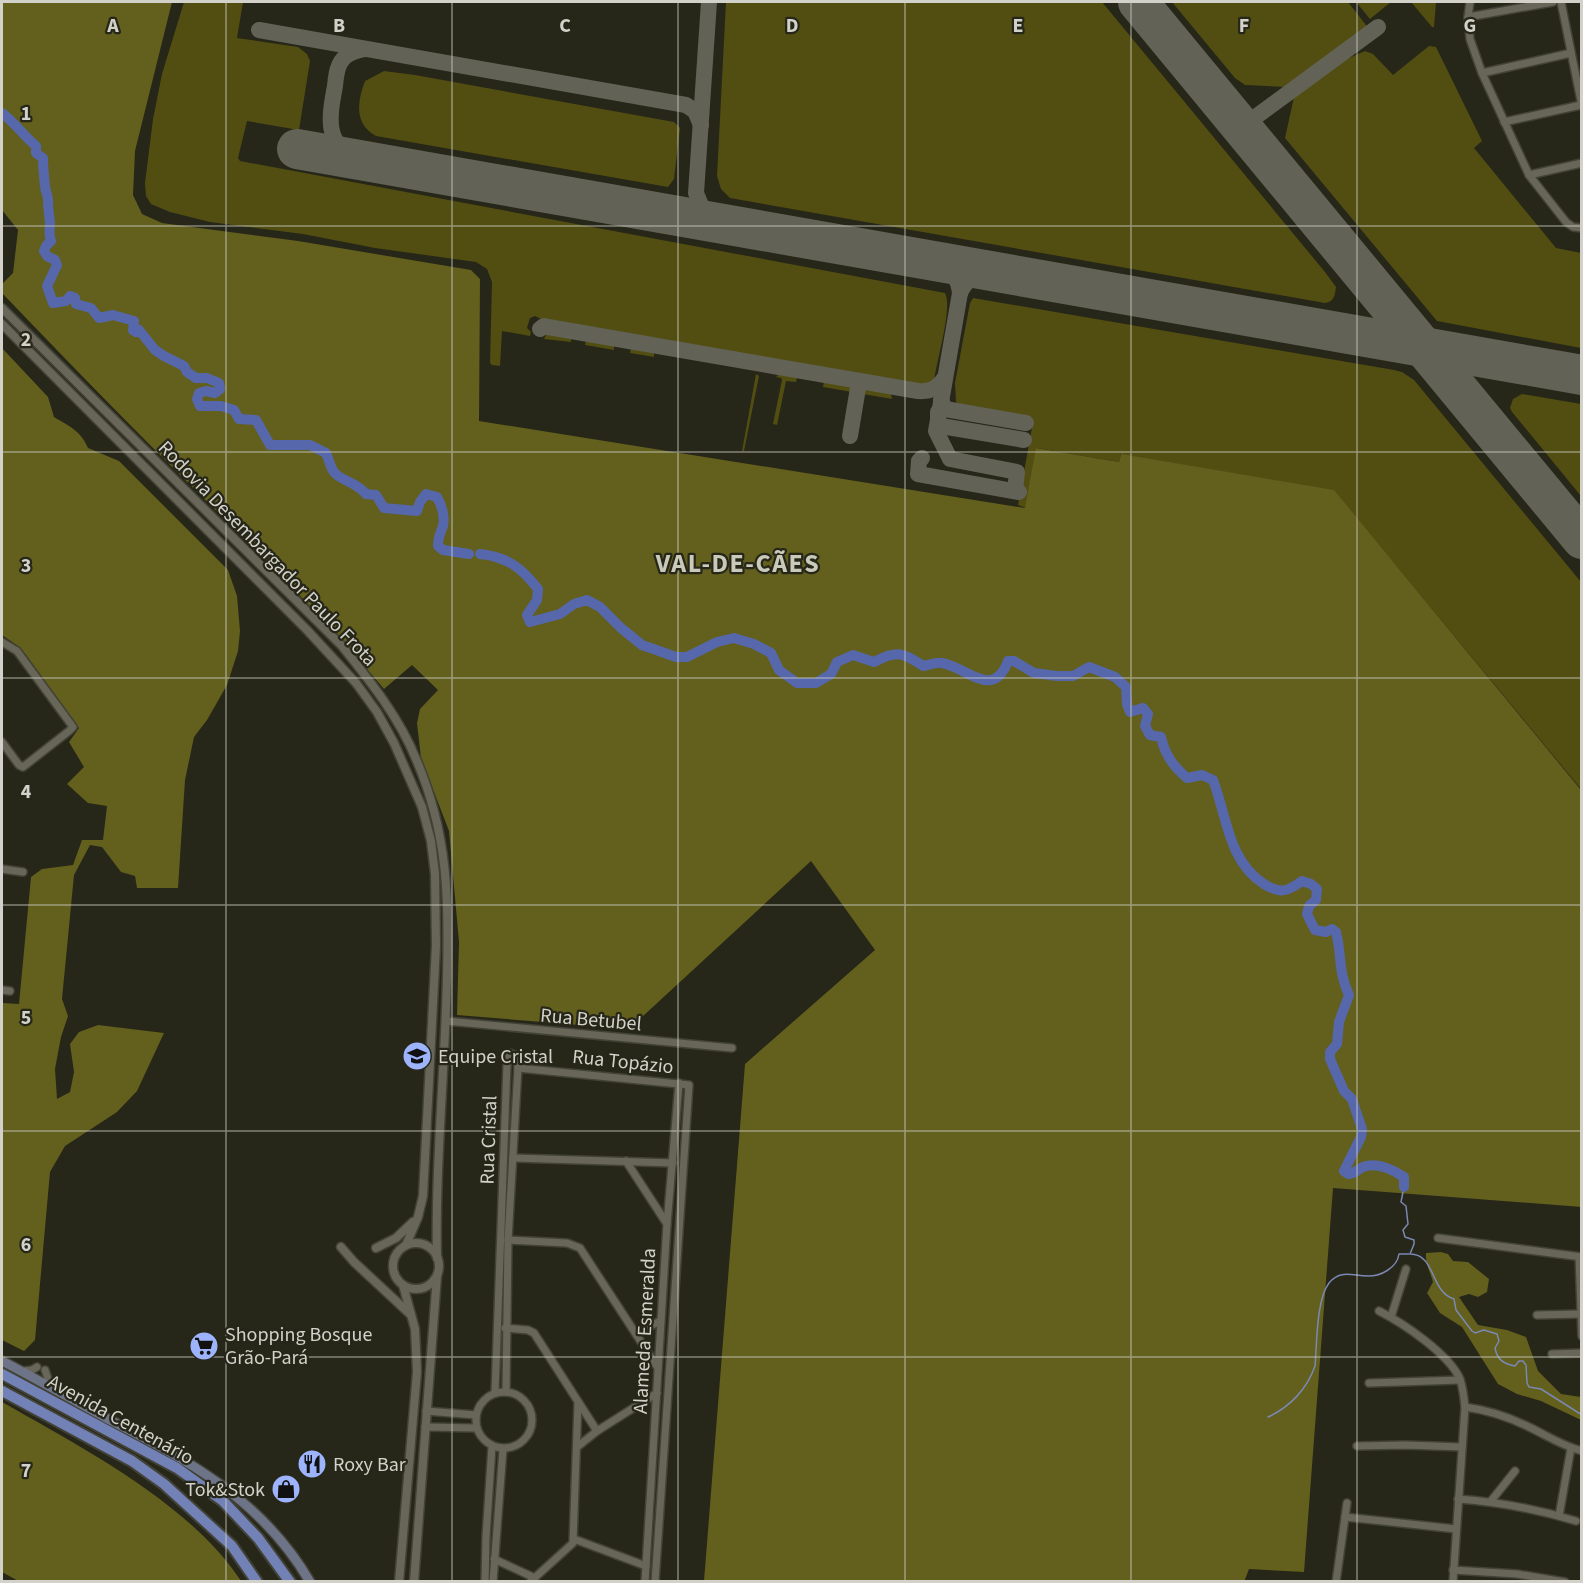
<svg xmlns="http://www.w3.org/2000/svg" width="1583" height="1583" font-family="'Source Sans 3',sans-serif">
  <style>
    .green { fill: #524e11 }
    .forest { fill: #635f1d }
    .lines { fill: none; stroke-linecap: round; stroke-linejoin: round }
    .stream { stroke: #7b88b4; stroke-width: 1.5 }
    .river { stroke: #5668ab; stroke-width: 10 }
    .taxiway { stroke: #626256; stroke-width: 16 }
    .runway { stroke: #626256; stroke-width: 40 }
    .minor-casing { stroke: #424237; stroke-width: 10 }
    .tertiary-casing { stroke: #424237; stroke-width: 11 }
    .secondary-casing { stroke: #424237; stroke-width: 12 }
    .primary-casing { stroke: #424237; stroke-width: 14 }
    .minor { stroke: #676658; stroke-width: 7 }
    .tertiary { stroke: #676658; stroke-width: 8 }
    .secondary { stroke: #6d7487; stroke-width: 9 }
    .primary { stroke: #7282b6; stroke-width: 10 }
    .grid { fill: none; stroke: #d2d2ca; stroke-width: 1.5; stroke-opacity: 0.55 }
    .labels { text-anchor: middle; stroke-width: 4.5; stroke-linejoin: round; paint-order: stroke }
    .street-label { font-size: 20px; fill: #d2d2ca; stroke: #262619 }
    .poi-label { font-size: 20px; fill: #d2d2ca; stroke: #262619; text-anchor: start }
    .district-label { font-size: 26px; font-weight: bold; letter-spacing: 1.5px; fill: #cacaba; stroke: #262619 }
    .grid-label { font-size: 20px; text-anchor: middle; font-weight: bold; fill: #d2d2ca; stroke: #262619; stroke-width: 4.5; stroke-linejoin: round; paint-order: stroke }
  </style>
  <rect width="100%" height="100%" fill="#262619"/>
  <g class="green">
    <path d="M184 2H243L237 38 298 47 307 54 310 61 299 130 247 121 238 158 240 161 945 293C953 308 936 362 934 382L929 385 923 386 543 320 535 316 530 318 527 328 531 332 530 336 502 331 500 366 492 365 490 363 492 282 487 269 476 262 375 248 303 234 210 222 170 212 151 204 146 196 145 183 153 119 162 74Z"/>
    <path d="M726 2H1102L1325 272 1336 287C1335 295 1334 302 1325 303L730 198 721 189 717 176Z"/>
    <path d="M1172 2H1348L1366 25V27L1286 87 1245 85 1235 78Z"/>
    <path d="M1356 2H1391L1370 19Z"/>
    <path d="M1411 2H1436L1434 27H1432Z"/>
    <path d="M1429 46 1436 47 1482 141 1474 148 1556 248 1581 253V348L1437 321 1285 138 1294 97 1297 92 1333 65 1365 51 1373 54 1393 75Z"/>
    <path d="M384 71 415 75 674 122 680 128 674 179 668 187 376 136C354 124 357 102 365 81Z"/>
    <path d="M973 298 1394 370 1402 372 1414 380 1581 582V789L1393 562 1121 454 1119 462 1037 448 1026 508 1018 505 1033 422 972 410 959 405 956 402 955 383 970 303Z"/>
    <path d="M547 333 571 336V342L544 339Z"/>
    <path d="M586 340 614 345V350L585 345Z"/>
    <path d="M633 347 654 352V357L630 353 631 348Z"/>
    <path d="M780 373 797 377 796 382 786 381 777 425 773 424 782 380 781 378 776 377Z"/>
    <path d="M756 374 759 376 744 451H742Z"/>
    <path d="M824 382 852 386V392L823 387Z"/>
    <path d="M865 388 891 393 892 399 863 394Z"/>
    <path d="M1522 394 1581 404V496L1512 412 1510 408 1513 399Z"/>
  </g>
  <g class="forest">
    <path d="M2 2H172L135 151 133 195 142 214 162 223 298 241 471 270 480 279 479 421 1025 508 1036 448 1119 462 1121 454 1334 490 1581 790 1582 1207 1333 1188 1304 1572 1249 1569 1244 1582 704 1581 745 1064 875 950 811 861 629 1029 457 1015 459 942 449 831 421 758 417 723 420 709 438 690 412 665 384 689C311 602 228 523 148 443 98 393 50 343 2 293V284L13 273 18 230 2 210Z"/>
    <path d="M2 348 48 397 54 417C69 426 81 431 88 448L119 461 228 570 237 596 240 631 238 651 227 685 207 720 194 737 185 780 178 888H137L135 876 121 872 102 847 90 845 74 875 62 999 68 1016 61 1037 55 1069 57 1099 70 1092 74 1072 70 1044 79 1032 98 1025 164 1033 137 1091 117 1112 65 1146 50 1172 35 1340 24 1351 2 1340V1003L19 1004 31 877 42 869 73 865 82 840H103L107 806 88 803 67 784 84 767 69 742 79 728 26 655 18 646 2 635Z"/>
    <path d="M1441 1252 1448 1254 1453 1261 1468 1262 1489 1279 1487 1292 1478 1297 1469 1294 1459 1297 1478 1325 1507 1330 1526 1337 1538 1371 1561 1394 1581 1397V1420L1541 1401 1517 1394 1498 1384 1462 1327 1440 1313 1427 1293 1433 1282C1430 1271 1425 1264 1426 1253Z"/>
    <path d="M2 1402C81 1447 191 1504 241 1581L20 1582 2 1572Z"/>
  </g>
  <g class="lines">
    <g class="stream">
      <path d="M1404 1187 1401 1202 1406 1206 1408 1224 1403 1230 1405 1237 1414 1240V1244L1410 1254C1436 1254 1430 1292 1454 1299L1456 1310 1472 1331 1475 1333 1484 1330 1497 1334 1499 1341 1495 1348C1497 1359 1503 1364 1515 1366L1519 1361H1523L1526 1365 1527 1383 1529 1387 1541 1389 1582 1415"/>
      <path d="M1268 1417C1290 1407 1307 1389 1315 1366 1317 1345 1316 1300 1329 1283 1340 1269 1353 1276 1368 1276 1381 1276 1397 1268 1399 1254H1409"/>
    </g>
    <g class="river">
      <path d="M2 113C15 123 23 135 36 146V153L43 158C43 167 44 177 45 186 45 191 48 195 48 200 48 210 49 214 50 223 50 230 48 234 51 241L46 246 44 251 47 256 55 260 57 265 47 286 53 303 66 301 70 296 75 298 76 304 91 308 99 318 113 315 134 321 133 330 136 332 139 330 155 350 164 356 184 366 187 372 196 378H207L219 383 220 389 215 393 206 391 199 393 197 399 200 406H221L234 410 239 419 256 420 270 445H310L326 453C329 459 330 467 334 472 341 481 356 482 366 494L376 495 384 508 417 511 420 502 426 494 437 497C442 506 445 516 443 526 440 534 438 537 438 546L443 550 469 554"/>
      <path d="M480 554C507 557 521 567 538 589L537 600 527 615 530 622 560 614 574 604 587 600 600 607 621 628 642 645 676 657H687L717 642 734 638 754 644 771 653 779 670 797 683H816L831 674 837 662 853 655 874 662C896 650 903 652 923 666 929 665 936 662 942 663 967 667 993 701 1008 661H1014L1034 673 1057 676H1073L1089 667 1115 677 1126 687 1127 704 1130 712 1143 708 1148 714 1145 726 1150 735 1161 737C1165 755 1173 766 1187 778L1202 775 1213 780C1227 816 1228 861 1264 884 1280 894 1287 892 1302 881L1311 884 1317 889 1316 900 1309 906 1307 914 1315 930 1326 932 1332 929 1336 932C1342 955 1338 972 1349 995L1339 1022 1337 1044 1330 1052V1059L1344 1091 1352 1099 1362 1129 1361 1137 1344 1171 1348 1174C1354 1174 1356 1171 1361 1168 1375 1161 1392 1169 1404 1177V1187"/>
    </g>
    <g class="taxiway">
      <path d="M709 2 696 193 703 210 717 224"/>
      <path d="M259 30 686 105 695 111 701 125"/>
      <path d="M1242 127 1378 27"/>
      <path d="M358 160C324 144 329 118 335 86 336 76 337 63 346 56 351 52 358 50 364 49"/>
      <path d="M938 263C952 270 958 277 960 293"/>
      <path d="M987 271C974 275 966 280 960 293L936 431 950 459 1017 472 1015 491"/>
      <path d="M540 329 544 326 548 327 918 391C931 392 938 388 945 377"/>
      <path d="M941 400 945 409 1026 423"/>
      <path d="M938 412V421L941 426 1024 440"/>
      <path d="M850 436 858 388 860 384 866 382"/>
      <path d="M922 458 919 461 918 474 1019 492"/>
      <path d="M1556 506 1582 538"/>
    </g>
    <g class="runway">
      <path d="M1138 2 1582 539"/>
      <path d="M297 149 1582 375"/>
    </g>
    <g class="minor-casing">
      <g id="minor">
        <path d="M1470 2 1468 17 1470 39 1482 73 1529 175 1566 222 1573 227 1582 228"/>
        <path d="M1561 2 1582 106"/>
        <path d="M1468 17 1553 2"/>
        <path d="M1482 73 1571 53"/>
        <path d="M1504 122 1581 105"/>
        <path d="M1529 175 1582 163"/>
        <path d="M2 642 17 651 73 727 69 731 23 767 19 765 2 742"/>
        <path d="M2 869 23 872"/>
        <path d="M2 990 10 991"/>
        <path d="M446 1021 732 1048"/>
        <path d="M518 1068 689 1085 655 1582"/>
        <path d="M513 1158 673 1163"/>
        <path d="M626 1161 667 1224"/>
        <path d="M1438 1238 1582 1257"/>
        <path d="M508 1240 567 1243 580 1248 658 1368"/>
        <path d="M1579 1257 1582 1336"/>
        <path d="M1379 1311C1403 1323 1449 1354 1460 1379 1463 1388 1464 1398 1465 1407L1453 1582"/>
        <path d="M1537 1315 1581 1314"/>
        <path d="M1391 1317 1406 1269"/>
        <path d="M505 1328 528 1330 534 1333 597 1431"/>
        <path d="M636 1334 660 1321"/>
        <path d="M1552 1354 1582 1353"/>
        <path d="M45 1370 51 1388"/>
        <path d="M23 1371 32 1370 37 1367"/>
        <path d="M1369 1383 1460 1380"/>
        <circle cx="504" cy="1420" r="28"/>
        <path d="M495 1393 507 1064 508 1055 510 1053 517 1056 518 1068 508 1240 506 1392"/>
        <path d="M1465 1407C1487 1410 1509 1417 1529 1427 1548 1436 1560 1445 1582 1451"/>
        <path d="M426 1411 476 1415"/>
        <path d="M425 1427 477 1428"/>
        <path d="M1357 1446 1406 1445 1462 1447"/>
        <path d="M577 1447 597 1431 657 1393"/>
        <path d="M1458 1499C1498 1502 1537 1509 1576 1521"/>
        <path d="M1491 1501 1515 1471"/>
        <path d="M1559 1516 1571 1448"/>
        <path d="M1345 1517 1456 1529"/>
        <path d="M574 1539 646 1566"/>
        <path d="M494 1559 535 1578"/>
        <path d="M1453 1570 1517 1574 1565 1582"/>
        <path d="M485 1582 486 1537 492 1446"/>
        <path d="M493 1582 503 1449"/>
        <path d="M530 1582 573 1543 578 1402"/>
        <path d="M645 1582 667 1224 679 1083"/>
        <path d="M1336 1582 1347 1503"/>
      </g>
    </g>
    <g class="tertiary-casing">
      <g id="tertiary">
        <path d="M2 308 342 646C370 681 399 717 416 759 448 833 449 899 447 977 445 1071 435 1164 437 1258"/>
        <path d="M2 324 307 630 356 683 377 712 394 743 422 807 431 841 435 874 436 946 423 1196 418 1217 406 1245"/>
        <circle cx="416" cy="1266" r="23"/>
        <path d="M341 1247 354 1262 410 1314"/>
        <path d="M376 1248 396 1238 413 1222"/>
        <path d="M399 1582 417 1372 415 1329 403 1285"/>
        <path d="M414 1582 437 1276"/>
      </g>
    </g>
    <g class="secondary-casing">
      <path id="secondary" d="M2 1361C37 1379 71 1399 106 1418 187 1460 262 1499 310 1582"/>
    </g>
    <g class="primary-casing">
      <g id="primary">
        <path d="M2 1374 177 1468 223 1501 258 1538 290 1582"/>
        <path d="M2 1391 132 1461 164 1484 232 1546 257 1582"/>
      </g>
    </g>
    <use href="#minor" class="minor"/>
    <use href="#tertiary" class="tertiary"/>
    <use href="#secondary" class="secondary"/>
    <use href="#primary" class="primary"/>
  </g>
  <path class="grid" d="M226 2V1582M452 2V1582M678 2V1582M905 2V1582M1131 2V1582M1357 2V1582M2 226H1582M2 452H1582M2 678H1582M2 905H1582M2 1131H1582M2 1357H1582"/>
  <defs>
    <g id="school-disc" transform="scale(1.5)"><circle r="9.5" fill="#9db4fd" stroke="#262619"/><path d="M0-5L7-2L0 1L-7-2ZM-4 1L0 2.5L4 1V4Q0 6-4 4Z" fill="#111"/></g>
    <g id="supermarket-disc" transform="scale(1.5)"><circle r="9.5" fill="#9db4fd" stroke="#262619"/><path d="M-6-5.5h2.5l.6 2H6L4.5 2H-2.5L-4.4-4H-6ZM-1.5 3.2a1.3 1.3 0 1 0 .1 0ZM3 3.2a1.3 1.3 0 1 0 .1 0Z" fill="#111"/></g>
    <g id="restaurant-disc" transform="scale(1.5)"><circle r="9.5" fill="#9db4fd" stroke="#262619"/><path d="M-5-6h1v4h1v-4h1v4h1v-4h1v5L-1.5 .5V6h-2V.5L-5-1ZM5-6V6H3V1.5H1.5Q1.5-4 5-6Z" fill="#111"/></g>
    <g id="shop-disc" transform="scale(1.5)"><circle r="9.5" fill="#9db4fd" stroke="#262619"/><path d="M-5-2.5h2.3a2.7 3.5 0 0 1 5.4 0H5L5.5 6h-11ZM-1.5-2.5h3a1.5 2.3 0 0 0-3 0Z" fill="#111"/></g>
  </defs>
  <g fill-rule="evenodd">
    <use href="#school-disc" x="417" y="1056"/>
    <use href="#supermarket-disc" x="204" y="1346"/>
    <use href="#restaurant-disc" x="312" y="1464"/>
    <use href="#shop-disc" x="286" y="1489"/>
  </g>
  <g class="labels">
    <g class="street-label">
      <text transform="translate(268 553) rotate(46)" y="7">Rodovia Desembargador Paulo Frota</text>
      <text transform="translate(591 1019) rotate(5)" y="7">Rua Betubel</text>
      <text transform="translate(623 1061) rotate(6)" y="7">Rua Topázio</text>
      <text transform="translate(488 1140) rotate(-88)" y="7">Rua Cristal</text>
      <text transform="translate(644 1331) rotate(-87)" y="7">Alameda Esmeralda</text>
      <text transform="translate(121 1419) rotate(29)" y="7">Avenida Centenário</text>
    </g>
    <g class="poi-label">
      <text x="438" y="1063">Equipe Cristal</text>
      <text x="225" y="1341">Shopping Bosque<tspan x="225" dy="23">Grão-Pará</tspan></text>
      <text x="333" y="1471">Roxy Bar</text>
      <text x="265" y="1496" text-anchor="end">Tok&amp;Stok</text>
    </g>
    <g class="district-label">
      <text x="738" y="572">VAL-DE-CÃES</text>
    </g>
  </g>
  <g class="grid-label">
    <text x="113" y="32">A</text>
    <text x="339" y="32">B</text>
    <text x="565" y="32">C</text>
    <text x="792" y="32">D</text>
    <text x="1018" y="32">E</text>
    <text x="1244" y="32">F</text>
    <text x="1470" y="32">G</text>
    <text x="26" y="120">1</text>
    <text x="26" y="346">2</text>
    <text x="26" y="572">3</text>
    <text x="26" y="798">4</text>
    <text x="26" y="1024">5</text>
    <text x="26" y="1251">6</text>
    <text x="26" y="1477">7</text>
  </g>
  <rect width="1583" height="1583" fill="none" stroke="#d2d2ca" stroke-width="6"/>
</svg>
